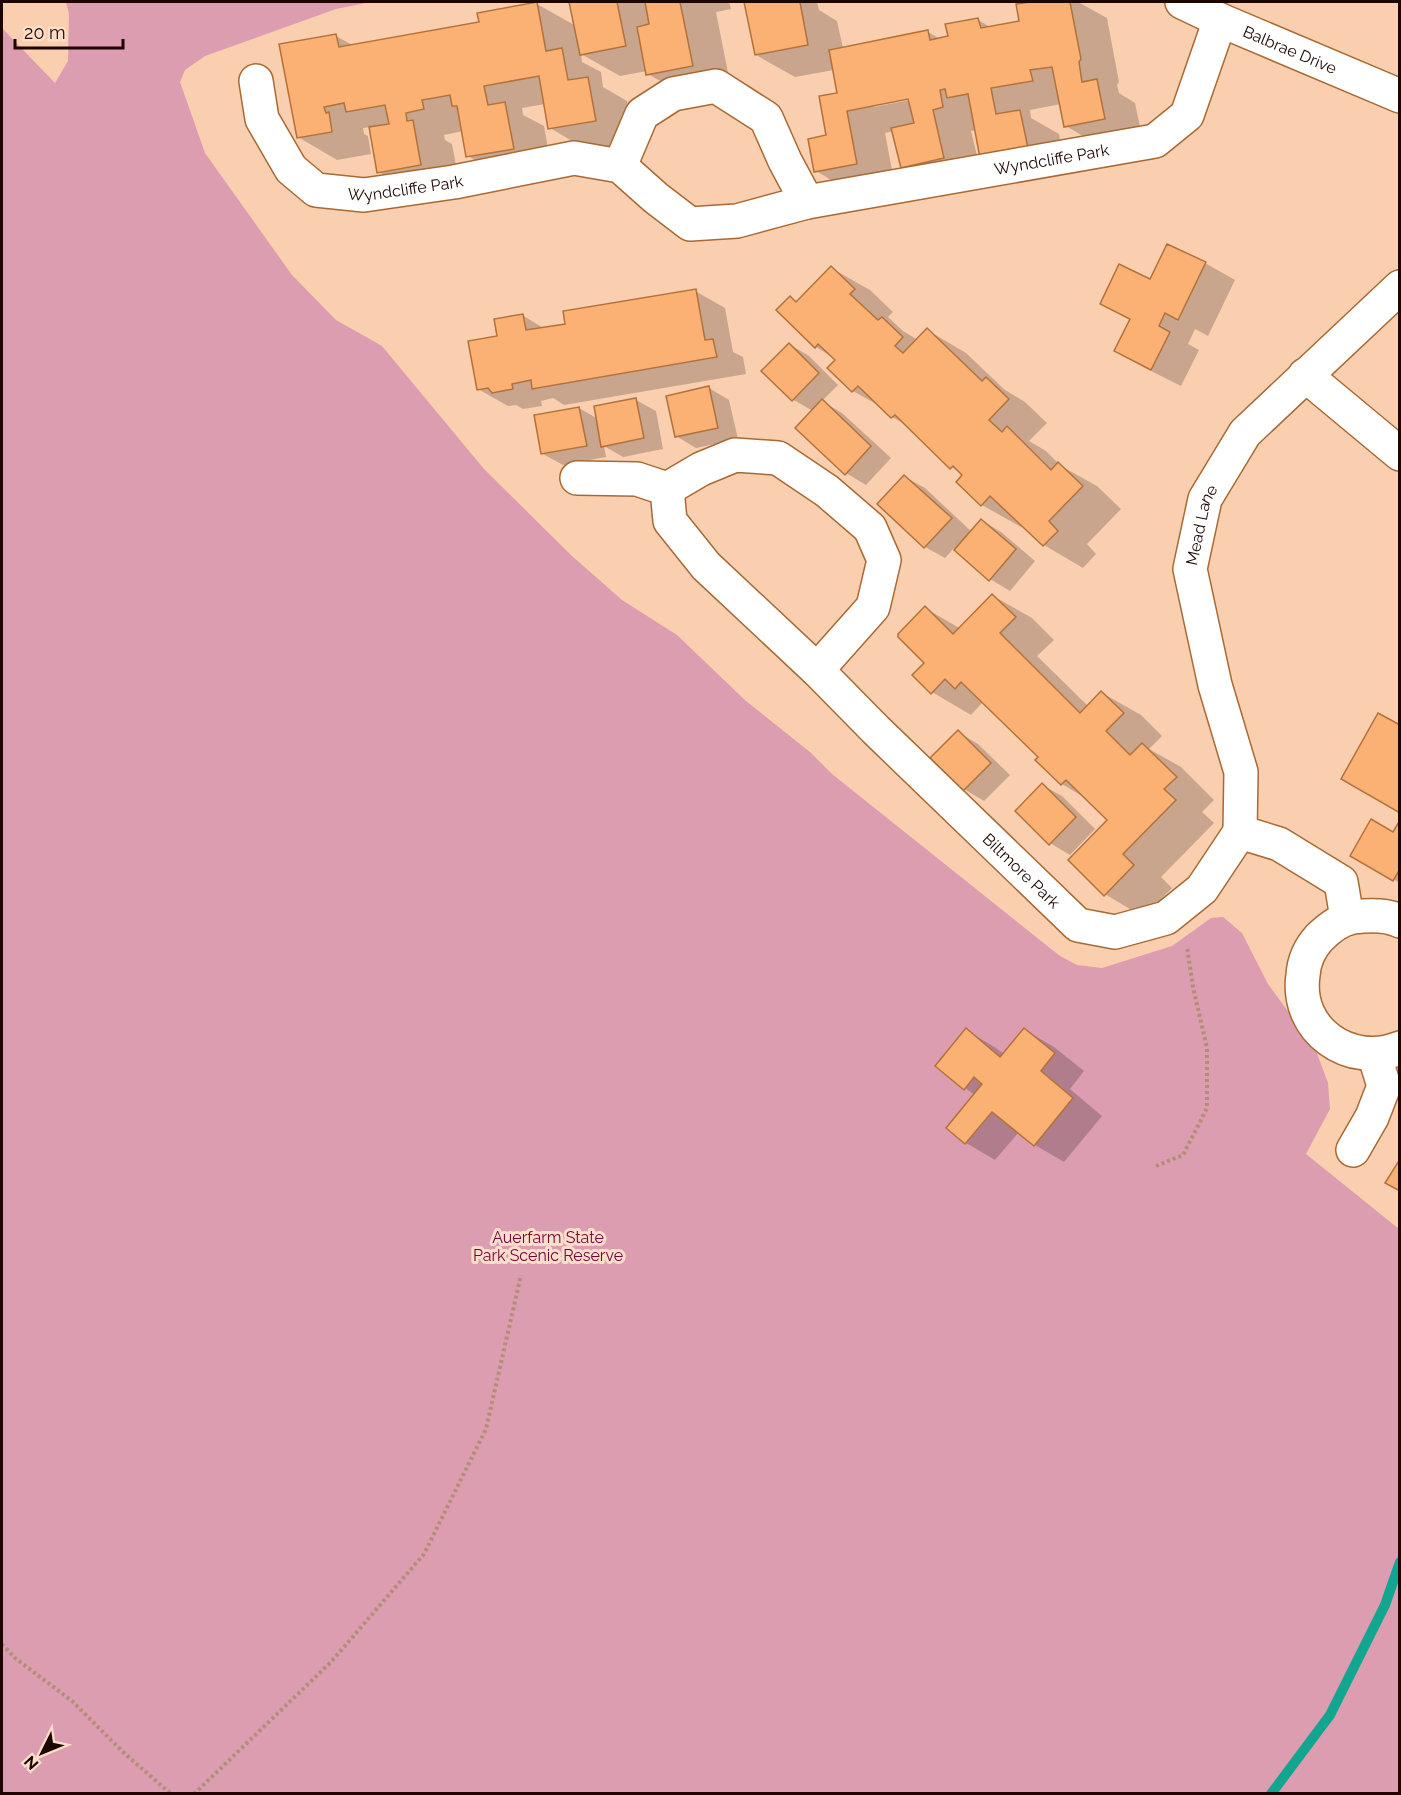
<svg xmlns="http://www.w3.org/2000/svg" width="1401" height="1795" font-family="Raleway,sans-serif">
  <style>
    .green { fill: #dd9db1 }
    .shadow { fill: #0003; fill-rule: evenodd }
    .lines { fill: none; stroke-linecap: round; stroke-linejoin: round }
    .stream { stroke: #12a691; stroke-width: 10 }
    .building { fill: #fbb074; stroke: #b2723b; stroke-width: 1.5 }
    .minor-casing { stroke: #a96932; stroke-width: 36 }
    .path { stroke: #b28e76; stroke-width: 4; stroke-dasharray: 3 3; stroke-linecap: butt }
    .minor { stroke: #fff; stroke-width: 33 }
    .labels { text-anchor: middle; stroke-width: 6; stroke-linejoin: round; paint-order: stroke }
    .street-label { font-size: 16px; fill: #1d0500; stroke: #fcdfca }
    .park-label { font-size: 16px; fill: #73003c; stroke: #fcdfca }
  </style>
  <rect width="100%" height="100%" fill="#facfaf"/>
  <path class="green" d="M66 2H371L336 9 205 56 185 70 180 82 205 153 292 275 336 320 382 346 484 469 572 556 622 600 677 635 746 701 810 752 832 774 1060 956 1077 965 1102 968 1172 946 1211 918 1223 917 1242 933 1268 984 1315 1048 1328 1083 1330 1109 1306 1154 1399 1229V1793H2V28L55 83 68 61 69 14Z"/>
  <g class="shadow">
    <path d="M571 2H729L731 9 716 12 731 88 687 96 648 74 647 71 620 76 581 54 582 62 601 72 603 87 627 101 635 143 589 151 550 128 545 104 522 108 523 115 544 126 552 171 507 179 468 156 463 131 444 135 445 140 452 144 460 187 418 194 379 172 370 127 363 128 364 134 368 136 371 154 337 160 298 137 336 36 354 46 480 23 537 4 576 26Z"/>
    <path d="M745 2H781L783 8 786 7 785 2H817L819 10 837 21 843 48 928 32 940 39 949 38 978 20 992 28 1021 22 1017 6 1038 2H1078L1107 18 1119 82 1117 85 1119 93 1135 103 1143 141 1105 149 1066 126 1061 104 1030 110 1031 118 1059 134 1066 170 977 130 971 131 983 180 941 190 902 167 894 131 885 133 895 186 855 194 816 171 828 136 839 94 834 70 795 77 756 55ZM915 96V99L874 107V104Z"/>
    <path d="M1205 263 1235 280 1208 336 1195 329 1188 344 1199 350 1181 386 1145 368 1115 351 1130 320 1102 304 1151 281Z"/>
    <path d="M831 268 870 290 893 312 888 317 903 331 918 340 927 330 966 353 1005 390 1025 402 1047 423 1029 441 1046 451 1061 466 1097 486 1121 509 1087 544 1096 554 1083 568 1044 545 1023 525 1021 527 982 505 964 475 951 467 907 425 892 417 885 409 853 391 837 360 816 347 790 298 798 302Z"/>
    <path d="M695 291 725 308 733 352 743 357 746 374 564 405 553 398 541 401 542 406 523 409 516 405 508 406 478 389 498 337 522 315 545 329 567 325Z"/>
    <path d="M789 344 809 356 838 385 822 401 842 413 891 458 866 485 846 473 813 411 792 399Z"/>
    <path d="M709 388 729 400 738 439 696 448 676 436Z"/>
    <path d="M636 400 656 411 663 449 623 457 604 446 606 457 563 465 543 454 579 408 598 419Z"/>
    <path d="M905 477 925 488 972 532 981 520 1001 532 1035 561 1010 591 990 579 954 548 945 558 925 547Z"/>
    <path d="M993 596 1032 618 1054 640 1037 656 1088 706 1102 693 1141 715 1162 736 1149 749 1181 767 1214 800 1202 812 1214 823 1161 877 1172 888 1143 917 1105 894 1109 820 1087 799 1062 784 1037 760 1040 757 989 707 982 703 971 715 932 692 926 663 925 608 961 629Z"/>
    <path d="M958 732 978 744 1010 775 984 801 964 789Z"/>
    <path d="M1042 785 1062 796 1095 829 1070 855 1050 843Z"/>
    <path d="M1400 823V883L1352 856 1393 834Z"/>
    <path d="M966 1030 996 1048 1004 1054 1025 1030 1054 1047 1084 1071 1070 1089 1102 1116 1064 1162 1035 1145 1019 1132 995 1160 966 1143 975 1095 965 1088Z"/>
  </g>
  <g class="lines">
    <path class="stream" d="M1271 1794 1330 1715 1385 1605 1400 1562"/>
  </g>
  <g class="building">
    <path d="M537 2 546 51 562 48 568 80 588 77 596 121 548 129 539 76 484 86 488 105 505 102 514 149 466 157 457 106H452L450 95 422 100 424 109 406 113 407 121 413 120 421 165 377 173 369 127 389 124 385 105 346 112 344 103 324 107 326 113 329 112 332 132 297 138 279 44 336 34 339 47 479 22 477 13Z"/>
    <path d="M569 2H617L626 46 580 55Z"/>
    <path d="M645 2H680L693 66 646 75 637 27 649 24Z"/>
    <path d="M744 2H800L808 45 755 55Z"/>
    <path d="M1030 2H1070L1081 59 1079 62 1082 82 1097 79 1105 119 1064 127 1052 67 1030 70 1033 81 991 88 996 114 1020 110 1028 148 980 158 968 94 947 98 945 89 940 90 943 107 933 110 944 158 901 168 891 128 914 123 908 99 847 111 857 164 814 172 808 139 826 135 819 96 837 93 829 50 928 30 930 40 948 36 945 24 978 18 981 28 1019 21 1016 4Z"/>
    <path d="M1167 244 1206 262 1178 320 1165 313 1159 326 1170 332 1151 370 1114 351 1130 319 1100 304 1119 264 1150 279Z"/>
    <path d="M831 266 855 289 850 294 878 320 882 317 903 337 895 346 903 353 927 328 982 381 986 377 1009 399 989 420 1002 432 1007 426 1051 470 1058 462 1083 486 1049 521 1058 531 1043 546 990 496 981 506 956 482 962 475 953 466 950 469 895 415 891 418 858 386 852 392 827 368 835 360 818 344 815 348 776 310 790 296 796 302Z"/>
    <path d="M696 289 705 340 713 339 717 357 532 389 531 380 512 384 513 389 492 393 488 388 477 390 468 341 497 336 494 319 523 314 526 330 565 324 563 311Z"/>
    <path d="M789 343 819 373 792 401 761 371Z"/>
    <path d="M709 386 718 428 675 437 666 396Z"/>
    <path d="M636 398 644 438 601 447 594 406Z"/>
    <path d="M822 399 871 446 845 475 795 428Z"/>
    <path d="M579 407 587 446 541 454 534 415Z"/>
    <path d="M904 475 952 518 924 548 877 504Z"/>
    <path d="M981 519 1016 549 989 581 954 550Z"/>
    <path d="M992 594 1016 617 1000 633 1080 713 1101 691 1124 713 1106 731 1130 755 1142 743 1177 777 1164 789 1176 800 1123 854 1134 865 1104 896 1068 860 1107 820 1066 780 1061 785 1035 760 1038 757 961 682 955 689 945 679 931 694 912 675 924 663 898 637V634L925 606 953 634Z"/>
    <path d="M1378 713 1400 725V813L1341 779Z"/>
    <path d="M958 730 991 763 963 791 930 758Z"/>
    <path d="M1042 783 1076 817 1049 845 1015 811Z"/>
    <path d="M1371 819 1393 832 1400 820V869L1393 881 1350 856Z"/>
    <path d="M966 1028 1000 1057 1024 1028 1055 1053 1041 1071 1073 1098 1034 1146 992 1112 965 1144 946 1128 982 1084 974 1077 964 1090 935 1066Z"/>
    <path d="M1400 1159V1191L1385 1183Z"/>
  </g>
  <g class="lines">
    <g class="minor-casing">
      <g id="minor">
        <path id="s1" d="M1182 2 1220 20 1400 96"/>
        <path id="s2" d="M256 81 262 119 291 169 316 190 364 195 454 182 574 158 620 166 656 198 690 224 737 221 807 202 1155 141 1187 115 1220 20"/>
        <path d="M620 166 642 114 673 94 716 86 766 118 785 161 807 202"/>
        <path d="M1305 375 1400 454"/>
        <path id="s3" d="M577 478 637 479 667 489 670 521 706 566 817 670 876 730 1078 925 1115 932 1166 918 1202 889 1240 832"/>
        <path d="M667 489 701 469 735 455 778 458 827 491 870 528 884 560 873 607 817 670"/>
        <path id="s4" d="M1240 832 1241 772 1215 685 1190 569 1205 499 1245 433 1400 287"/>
        <path d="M1240 832 1279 844 1341 882 1347 918"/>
        <path d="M1400 921C1386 914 1369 915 1354 917 1341 919 1329 928 1319 938 1310 948 1304 961 1303 975 1295 1030 1349 1068 1400 1048"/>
        <path d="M1353 1150 1372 1117 1384 1086 1374 1054"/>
      </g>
    </g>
    <g class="path">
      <path d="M1156 1166 1183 1155 1207 1108V1048L1193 987 1187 947"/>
      <path d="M2 1644 15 1658 72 1701 123 1752 171 1794"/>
      <path d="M194 1794 331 1662 424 1554 486 1429 521 1275"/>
    </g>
    <use href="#minor" class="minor"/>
  </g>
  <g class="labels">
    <g class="street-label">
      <text dy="6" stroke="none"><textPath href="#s1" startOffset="118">Balbrae Drive</textPath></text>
      <text dy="6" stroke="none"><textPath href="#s2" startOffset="896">Wyndcliffe Park</textPath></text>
      <text dy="6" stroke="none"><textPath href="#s2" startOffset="219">Wyndcliffe Park</textPath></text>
      <text dy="6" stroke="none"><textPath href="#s4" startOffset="315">Mead Lane</textPath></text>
      <text dy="6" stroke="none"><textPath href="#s3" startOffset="620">Biltmore Park</textPath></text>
    </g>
    <g class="park-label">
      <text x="548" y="1243">Auerfarm State<tspan x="548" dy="18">Park Scenic Reserve</tspan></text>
    </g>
  </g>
  <rect width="1401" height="1795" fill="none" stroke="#1d0500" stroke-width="6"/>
  <g transform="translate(42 1753) rotate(227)" stroke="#fcdfca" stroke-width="4.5" paint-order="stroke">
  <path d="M0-4.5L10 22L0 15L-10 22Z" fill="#1d0500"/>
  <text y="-9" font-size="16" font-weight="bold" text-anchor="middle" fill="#1d0500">N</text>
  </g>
  <path d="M15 39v9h108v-9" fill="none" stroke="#1d0500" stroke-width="3"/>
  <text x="24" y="39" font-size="18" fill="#1d0500" stroke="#fcdfca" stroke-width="4.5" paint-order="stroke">20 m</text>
</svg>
